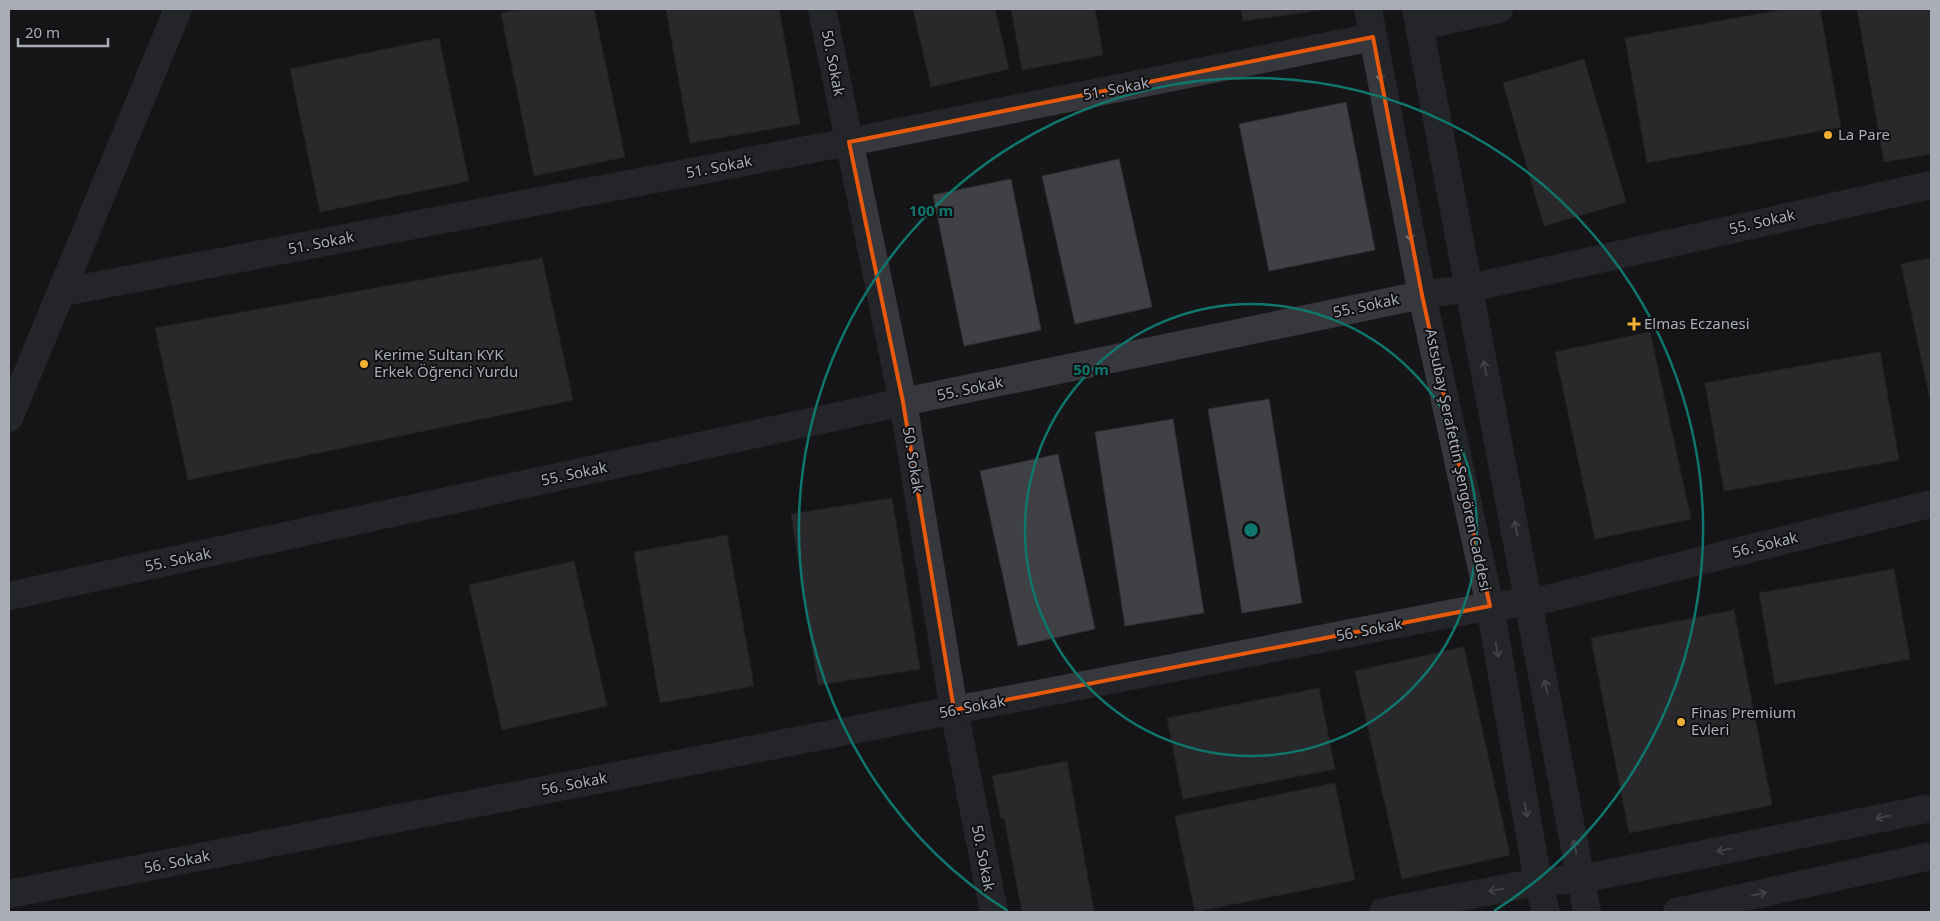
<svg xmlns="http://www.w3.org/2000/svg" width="1940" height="921" font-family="'Noto Sans',sans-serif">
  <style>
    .building { fill: #404145; stroke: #303034 }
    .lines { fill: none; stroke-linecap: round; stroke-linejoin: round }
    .street { stroke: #37383d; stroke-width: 28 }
    .oneway { stroke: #757881 }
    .marked { fill: none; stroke: #e8590c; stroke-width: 4; stroke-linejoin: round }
    .ring { fill: none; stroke: #0f766e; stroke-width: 2.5 }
    .poi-dot { fill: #f2b134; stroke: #111113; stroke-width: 2 }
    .labels { text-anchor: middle; stroke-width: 4; stroke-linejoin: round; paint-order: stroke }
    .street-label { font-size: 15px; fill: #a8adb8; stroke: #111113 }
    .poi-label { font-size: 15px; fill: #a8adb8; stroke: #111113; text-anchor: start }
    .centre { fill: #0f766e; stroke: #111113; stroke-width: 2.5 }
    .ring-label { font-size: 15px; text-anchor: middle; font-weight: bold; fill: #0f766e; stroke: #111113; stroke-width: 4; stroke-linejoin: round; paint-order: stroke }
  </style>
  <rect width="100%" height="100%" fill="#161618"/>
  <g class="building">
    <path d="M522 9H594L625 157 534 176 501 13Z"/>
    <path d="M666 9H779L800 124 690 143Z"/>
    <path d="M913 9H995L1009 69 931 87Z"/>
    <path d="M1011 9H1095L1103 55 1022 70Z"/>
    <path d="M1241 9H1330L1243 21Z"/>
    <path d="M1786 9H1820L1841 127 1647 163 1625 38Z"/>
    <path d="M1857 9H1931V154L1884 162Z"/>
    <path d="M439 38 469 181 320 212 290 69Z"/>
    <path d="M1584 59 1626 202 1544 226 1503 83Z"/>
    <path d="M1346 102 1375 250 1269 271 1239 124Z"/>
    <path d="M1119 159 1152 307 1075 324 1042 176Z"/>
    <path d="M1011 179 1041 330 964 346 933 195Z"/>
    <path d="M542 258 573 400 188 480 155 328Z"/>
    <path d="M1931 258V404L1901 264Z"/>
    <path d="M1650 332 1691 519 1595 539 1555 352Z"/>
    <path d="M1880 352 1899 460 1724 491 1705 383Z"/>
    <path d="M1269 399 1302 603 1242 613 1208 409Z"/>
    <path d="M1173 419 1204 613 1125 626 1095 432Z"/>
    <path d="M1058 454 1095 629 1018 646 980 471Z"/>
    <path d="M892 498 920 669 818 685 791 514Z"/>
    <path d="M727 535 754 686 660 703 634 552Z"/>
    <path d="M574 561 607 706 502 730 469 585Z"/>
    <path d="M1894 569 1910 659 1775 684 1759 593Z"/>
    <path d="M1734 610 1772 805 1629 833 1591 638Z"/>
    <path d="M1464 647 1510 855 1402 879 1355 671Z"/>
    <path d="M1319 688 1335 769 1183 799 1167 718Z"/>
    <path d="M1067 761 1094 912H1022L1004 818 1001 819 992 776Z"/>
    <path d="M1335 783 1355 880 1195 912 1175 816Z"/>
  </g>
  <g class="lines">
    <g class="street">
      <path d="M822 9 903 402 954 710 994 912"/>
      <path d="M1368 9 1422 295 1490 606 1538 882 1546 912"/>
      <path d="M1416 9 1587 912"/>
      <path d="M1420 26 1499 9"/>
      <path d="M63 292 849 142 1373 37"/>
      <path d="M9 418 178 9"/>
      <path d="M9 596 903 402 1422 295 1470 288 1931 185"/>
      <path d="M9 894 1490 606 1530 603 1931 504"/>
      <path d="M1383 912 1538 882 1581 879 1931 808"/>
      <path d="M1677 912 1931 856"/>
    </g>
  </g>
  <defs><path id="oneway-shaft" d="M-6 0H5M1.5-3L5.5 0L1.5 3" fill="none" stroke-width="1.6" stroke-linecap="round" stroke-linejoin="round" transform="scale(1.25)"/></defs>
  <g class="oneway">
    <use href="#oneway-shaft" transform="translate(1380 74) rotate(79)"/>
    <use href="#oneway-shaft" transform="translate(1410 234) rotate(79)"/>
    <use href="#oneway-shaft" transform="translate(1485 368) rotate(-101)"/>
    <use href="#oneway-shaft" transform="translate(1516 528) rotate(-101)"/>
    <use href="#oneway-shaft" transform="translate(1497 650) rotate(80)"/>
    <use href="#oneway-shaft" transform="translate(1546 687) rotate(-101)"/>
    <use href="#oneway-shaft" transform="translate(1526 810) rotate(80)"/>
    <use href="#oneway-shaft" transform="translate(1883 817) rotate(168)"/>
    <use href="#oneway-shaft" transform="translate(1575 847) rotate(-101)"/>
    <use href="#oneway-shaft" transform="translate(1724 850) rotate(168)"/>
    <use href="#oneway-shaft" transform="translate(1496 890) rotate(169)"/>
    <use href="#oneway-shaft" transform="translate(1759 894) rotate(-13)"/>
  </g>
  <path d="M0 0H1940V921H0ZM1373 37 1422 295 1490 606 954 710 903 402 849 142Z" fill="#161618" fill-opacity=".55" fill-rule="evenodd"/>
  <path class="marked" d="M1373 37 1422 295 1490 606 954 710 903 402 849 142Z"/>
  <g class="ring">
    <circle cx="1251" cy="530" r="226"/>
    <path d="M1008 911A452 452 0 1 1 1494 911"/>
  </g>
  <g class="poi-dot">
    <circle cx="1828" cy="135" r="5"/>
    <path d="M1631.5 316.5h5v5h5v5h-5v5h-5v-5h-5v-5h5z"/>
    <circle cx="364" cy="364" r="5"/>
    <circle cx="1681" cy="722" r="5"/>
  </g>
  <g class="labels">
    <g class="street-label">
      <text transform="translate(833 63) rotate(79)" y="5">50. Sokak</text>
      <text transform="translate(1116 89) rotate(-11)" y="5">51. Sokak</text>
      <text transform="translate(719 167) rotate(-11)" y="5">51. Sokak</text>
      <text transform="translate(1762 222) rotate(-13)" y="5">55. Sokak</text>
      <text transform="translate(321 243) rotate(-11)" y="5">51. Sokak</text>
      <text transform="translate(1366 306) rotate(-12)" y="5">55. Sokak</text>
      <text transform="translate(970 389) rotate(-12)" y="5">55. Sokak</text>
      <text transform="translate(913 460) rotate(81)" y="5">50. Sokak</text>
      <text transform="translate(1458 460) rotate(78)" y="5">Astsubay Şerafettin Şengören Caddesi</text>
      <text transform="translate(574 474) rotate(-12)" y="5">55. Sokak</text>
      <text transform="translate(1765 545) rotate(-14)" y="5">56. Sokak</text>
      <text transform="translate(178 560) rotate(-12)" y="5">55. Sokak</text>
      <text transform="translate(1369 630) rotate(-11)" y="5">56. Sokak</text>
      <text transform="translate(972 707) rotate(-11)" y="5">56. Sokak</text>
      <text transform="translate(574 784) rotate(-11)" y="5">56. Sokak</text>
      <text transform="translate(983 858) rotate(79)" y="5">50. Sokak</text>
      <text transform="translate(177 862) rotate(-11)" y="5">56. Sokak</text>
    </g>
    <g class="poi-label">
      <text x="1838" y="140">La Pare</text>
      <text x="1644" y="329">Elmas Eczanesi</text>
      <text x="374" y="360">Kerime Sultan KYK<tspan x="374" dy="17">Erkek Öğrenci Yurdu</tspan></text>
      <text x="1691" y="718">Finas Premium<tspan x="1691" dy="17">Evleri</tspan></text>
    </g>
  </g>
  <circle cx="1251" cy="530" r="8" class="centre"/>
  <g class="ring-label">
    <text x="931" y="216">100 m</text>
    <text x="1091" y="375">50 m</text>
  </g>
  <rect width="1940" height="921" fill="none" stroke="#a8adb8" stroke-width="20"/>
  <path d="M18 38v8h90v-8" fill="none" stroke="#a8adb8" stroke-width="2.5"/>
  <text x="25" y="38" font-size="15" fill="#a8adb8" stroke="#111113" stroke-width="4" paint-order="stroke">20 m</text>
</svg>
